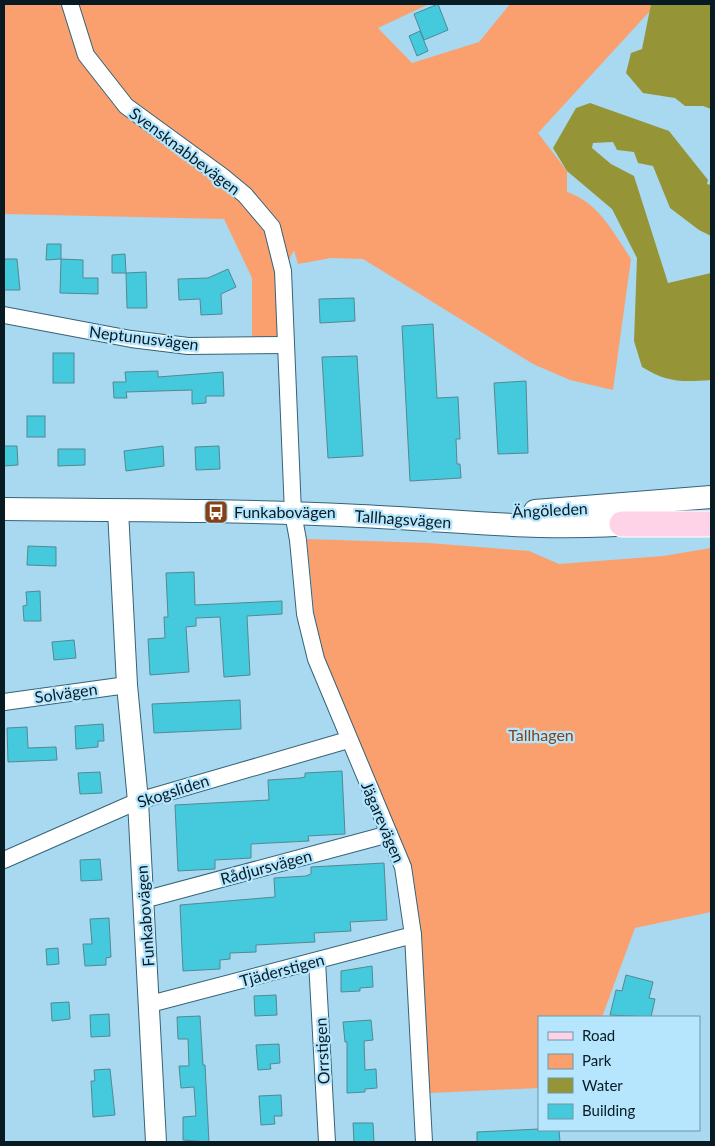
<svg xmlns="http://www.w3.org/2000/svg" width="715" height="1146" font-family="Lato,sans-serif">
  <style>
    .green { fill: #faa06f }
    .water { fill: #959537 }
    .building { fill: #45c9dd; stroke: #528992 }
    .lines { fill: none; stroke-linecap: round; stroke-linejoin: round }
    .minor-casing { stroke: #356377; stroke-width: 18 }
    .tertiary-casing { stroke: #356377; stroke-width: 22 }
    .secondary-casing { stroke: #356377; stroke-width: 24 }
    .primary-casing { stroke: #fff; stroke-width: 27 }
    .minor { stroke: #fff; stroke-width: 16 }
    .tertiary { stroke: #fff; stroke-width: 20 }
    .secondary { stroke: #fff; stroke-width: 22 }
    .primary { stroke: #fed2e7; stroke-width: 25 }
    .labels { text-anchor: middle; stroke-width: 4.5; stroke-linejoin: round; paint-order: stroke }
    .street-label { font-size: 16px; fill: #081b23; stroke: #b5e6fe }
    .poi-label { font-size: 16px; fill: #081b23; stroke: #b5e6fe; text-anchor: start }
    .park-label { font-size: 16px; fill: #844219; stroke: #b5e6fe }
  </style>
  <rect width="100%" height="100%" fill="#a8d9f0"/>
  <g class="green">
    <path d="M4 4H429L378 28 412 63 479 42 510 4H651L650 11 538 133 567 171V192C598 202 614 233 631 259L613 390 570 380 533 364 363 259 331 258 298 264 294 250 283 271 286 345 252 346V278L224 219 4 214Z"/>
    <path d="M307 539 429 543 529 551 559 564 663 556 711 548V912L635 928 602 1017H539V1088L430 1093 421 932 411 865 324 658 314 613Z"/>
  </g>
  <g class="water">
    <path d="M651 4H711V109L703 106H685L675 98 643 93 626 73 631 53 642 49Z"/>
    <path d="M590 103 669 131 708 180 707 184 711 185V236L699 230 670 208 653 166 638 163 634 152 617 150 613 142 593 143 592 148 611 164 634 176 668 283 711 273V380C682 382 668 383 642 367L634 341 637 258 612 209 567 171 553 148 576 108Z"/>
  </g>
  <g class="building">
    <path d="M438 4 448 30 424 40 414 14Z"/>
    <path d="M420 31 428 51 417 56 409 36Z"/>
    <path d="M47 244H61V259L46 260Z"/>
    <path d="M125 254 126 273H112V255Z"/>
    <path d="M4 259H17L20 290H4Z"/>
    <path d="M61 259 83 260V278H98V294L60 293Z"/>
    <path d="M228 269 236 287 221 294 222 314 201 315 200 299 179 300 178 279 208 278Z"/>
    <path d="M146 272 147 308H127L126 273Z"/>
    <path d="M354 298 355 321 320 323 319 299Z"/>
    <path d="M433 324 437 398 458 397 460 439H456L457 464H460L461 478 410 481 402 326Z"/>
    <rect x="53" y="353" width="21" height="30"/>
    <path d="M357 356 363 456 328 458 322 357Z"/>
    <path d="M158 371V377L223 372 224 396H206V403L192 404V390L126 392 127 398H114L113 382H126L125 372Z"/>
    <path d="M526 381 528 453 498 454 494 383Z"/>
    <rect x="27" y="416" width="18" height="21"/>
    <path d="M4 446H17L18 465 4 466Z"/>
    <path d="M163 446 164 466 126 471 124 451Z"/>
    <path d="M219 446 220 469 196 470 195 447Z"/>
    <path d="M58 449H85V465L58 466Z"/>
    <path d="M28 546 56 547V566L27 565Z"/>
    <path d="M194 572 195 605 282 601V614L247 616 250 675 224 677 220 617 196 618V626L186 627 189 672 150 675 148 639 165 638 164 617H168L166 573Z"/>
    <path d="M40 591 41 621H24L23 606 27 605 26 592Z"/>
    <path d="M74 640 76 658 54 660 52 642Z"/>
    <path d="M240 700 241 729 154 733 152 704Z"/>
    <path d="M103 724 104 741H98V747L76 749 75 726Z"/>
    <path d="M27 727 28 748 56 747 57 760 8 762 7 728Z"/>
    <path d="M342 771 345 834 308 836 309 841 251 844V858L215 860V869L178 871 175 805 269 800 268 780 300 778 305 777V773Z"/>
    <path d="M100 772 102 793 80 794 78 773Z"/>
    <path d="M100 859 102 880 81 881 80 860Z"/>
    <path d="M384 863 387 920 350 922 351 931 314 933 315 942 256 945V952L230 953V959L220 960V969L183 971 180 905 275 897 274 878 306 876 311 874V867Z"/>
    <path d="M109 918 111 957 106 958V965L85 966 83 944H92L90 919Z"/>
    <path d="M58 948 59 964 47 965 46 949Z"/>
    <path d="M372 966 373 987 360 988V991L341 992V971Z"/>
    <path d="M626 975 653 982 649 998 655 999 651 1017 610 1015 616 990 622 991Z"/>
    <path d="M276 995 277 1015 255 1016 254 996Z"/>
    <path d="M69 1002 70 1019 52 1021 51 1003Z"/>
    <path d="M109 1014 110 1036 91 1037 90 1015Z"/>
    <path d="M200 1016 203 1065H205L209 1142 183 1140V1117L196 1116 194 1087 181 1088 179 1066H189L188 1039H178L177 1017Z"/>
    <path d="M371 1020 373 1040 364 1041 365 1070 376 1069 377 1088 365 1089V1092L347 1093V1042H345L343 1022Z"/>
    <path d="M279 1044 280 1063 270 1064 271 1069 258 1070 256 1045Z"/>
    <path d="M110 1069 115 1115 93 1117 91 1081H95L94 1070Z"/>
    <path d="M281 1095 282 1116H274L275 1124 261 1125 259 1096Z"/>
    <path d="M353 1123H373L374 1142H354Z"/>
    <path d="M539 1129 559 1130 560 1142H477V1132Z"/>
  </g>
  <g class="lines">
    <g class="minor-casing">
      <g id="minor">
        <path d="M70 4 86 55 126 106 222 176 245 195 272 227 283 271 293 513 298 540 305 614 316 659 403 867 413 935 424 1142"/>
        <path d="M4 315 131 339 188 346 286 345"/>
        <path d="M4 702 127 685"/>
        <path d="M4 860 138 801 348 740"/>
        <path d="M143 900 389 834"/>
        <path d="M317 961 327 1142"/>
        <path d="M150 1004 413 935"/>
      </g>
    </g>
    <g class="tertiary-casing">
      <path id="tertiary" d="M118 510 127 685 138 801 156 1142"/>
    </g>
    <g class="secondary-casing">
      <g id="secondary">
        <path d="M4 509C123 510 242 510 360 516 454 520 547 532 641 523"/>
        <path d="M535 511 711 497"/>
      </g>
    </g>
    <g class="primary-casing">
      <path id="primary" d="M622 524H711"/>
    </g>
    <use href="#minor" class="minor"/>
    <use href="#tertiary" class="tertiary"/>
    <use href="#secondary" class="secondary"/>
    <use href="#primary" class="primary"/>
  </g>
  <defs>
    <g id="bus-square" transform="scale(1.25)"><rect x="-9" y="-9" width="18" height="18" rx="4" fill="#864116" stroke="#b5e6fe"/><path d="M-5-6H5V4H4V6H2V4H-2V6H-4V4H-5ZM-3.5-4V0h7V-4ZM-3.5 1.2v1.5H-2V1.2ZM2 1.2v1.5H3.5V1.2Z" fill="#fff"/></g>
  </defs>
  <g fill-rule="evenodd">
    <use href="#bus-square" x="216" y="512"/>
  </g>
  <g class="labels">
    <g class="street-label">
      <text transform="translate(185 151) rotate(37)" y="6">Svensknabbevägen</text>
      <text transform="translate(144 338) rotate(7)" y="6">Neptunusvägen</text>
      <text transform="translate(550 510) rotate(-3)" y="6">Ängöleden</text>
      <text transform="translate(403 519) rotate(4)" y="6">Tallhagsvägen</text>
      <text transform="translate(66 693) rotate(-8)" y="6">Solvägen</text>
      <text transform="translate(173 791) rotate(-18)" y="6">Skogsliden</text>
      <text transform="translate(383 822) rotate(67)" y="6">Jägarevägen</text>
      <text transform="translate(266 867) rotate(-15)" y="6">Rådjursvägen</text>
      <text transform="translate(145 916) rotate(-94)" y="6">Funkabovägen</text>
      <text transform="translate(282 970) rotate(-15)" y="6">Tjäderstigen</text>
      <text transform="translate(322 1051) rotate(-93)" y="6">Orrstigen</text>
    </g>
    <g class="poi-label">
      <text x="234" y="518">Funkabovägen</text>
    </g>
    <g class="park-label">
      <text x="541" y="741">Tallhagen</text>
    </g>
  </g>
  <rect width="715" height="1146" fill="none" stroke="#081b23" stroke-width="10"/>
  <rect x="538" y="1016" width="162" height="115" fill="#b5e6fe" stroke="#7095a6"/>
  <rect x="548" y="1032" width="25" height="8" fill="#fed2e7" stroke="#7095a6"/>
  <text x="582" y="1041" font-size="15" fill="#081b23">Road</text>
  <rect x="548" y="1054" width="25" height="15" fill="#faa06f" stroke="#7095a6"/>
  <text x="582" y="1066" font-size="15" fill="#081b23">Park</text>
  <rect x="548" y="1078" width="25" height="15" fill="#959537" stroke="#7095a6"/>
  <text x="582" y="1091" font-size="15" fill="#081b23">Water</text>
  <rect x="548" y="1104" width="25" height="15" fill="#45c9dd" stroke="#7095a6"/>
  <text x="582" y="1116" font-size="15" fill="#081b23">Building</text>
</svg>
